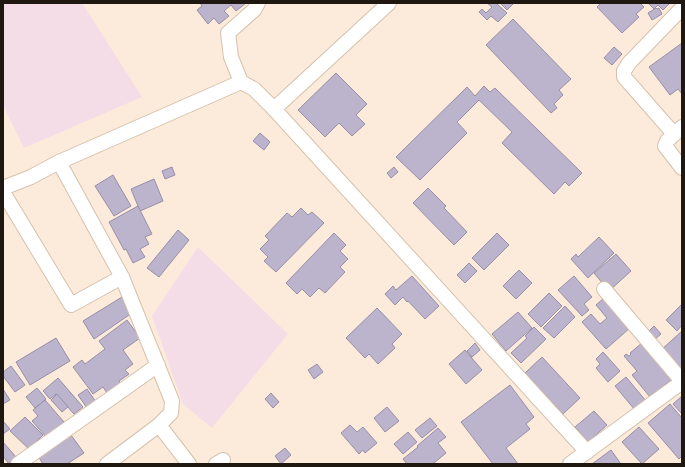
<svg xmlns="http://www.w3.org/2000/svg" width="685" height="467" font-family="'Golos Text',sans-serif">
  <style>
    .education { fill: #f5dde7 }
    .building { fill: #bcb3cc; stroke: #988fa8 }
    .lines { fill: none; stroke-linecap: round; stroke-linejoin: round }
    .minor-casing { stroke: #d5c2ad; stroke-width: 16 }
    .minor { stroke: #fff; stroke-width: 14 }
  </style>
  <rect width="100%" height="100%" fill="#fcebda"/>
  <g class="education">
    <path d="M3 3H82L142 97 24 148 3 105Z"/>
    <path d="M198 247 288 334 212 428 183 404 152 316Z"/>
  </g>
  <g class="building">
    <path d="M200 3H246L236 11 231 5 224 11 229 16 219 24 214 18 208 24 197 10 202 6Z"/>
    <path d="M487 3H496L507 13 498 22 491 16 487 20 479 12 482 9 486 13 492 7Z"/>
    <path d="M500 3H514L507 10Z"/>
    <path d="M601 3H640L644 7 636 14 639 17 622 33 597 7Z"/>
    <path d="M648 3H670L663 10 658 5 654 9Z"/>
    <path d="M656 8 657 9 659 8 662 14 652 20 648 13Z"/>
    <path d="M513 19 571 79 559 90 563 95 554 104 557 108 551 113 486 45Z"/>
    <path d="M682 43V94L678 89 670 95 649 67Z"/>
    <path d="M614 47 622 54 612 65 604 58Z"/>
    <path d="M336 73 367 104 356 115 365 124 352 136 339 123 325 137 298 110Z"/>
    <path d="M484 86 490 92 495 88 582 173 569 186 565 182 554 194 502 143 512 132 479 100 457 122 467 133 420 180 396 157 467 87 475 96Z"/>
    <path d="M260 133 270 142 264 150 253 141Z"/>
    <path d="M172 167 175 175 165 179 162 171Z"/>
    <path d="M394 167 398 172 391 178 387 173Z"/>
    <path d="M113 175 131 206 114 216 95 186Z"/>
    <path d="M154 179 163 201 140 211 131 189Z"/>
    <path d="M428 188 446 206 444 208 467 232 454 245 413 203Z"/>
    <path d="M138 206 152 234 145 237 149 244 140 249 145 257 133 263 126 249 124 250 109 222Z"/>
    <path d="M301 208 308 215 312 212 324 223 276 272 264 261 268 257 260 249 269 240 265 236 287 213 292 217Z"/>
    <path d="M178 230 189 240 159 277 147 268Z"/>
    <path d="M334 233 346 245 340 251 348 259 340 267 345 272 325 293 319 288 310 297 302 289 297 294 286 283Z"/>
    <path d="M497 233 509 245 484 270 472 258Z"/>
    <path d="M599 237 614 253 588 278 571 259 576 254 578 257Z"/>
    <path d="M616 254 631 271 609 291 594 273Z"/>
    <path d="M469 263 477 271 465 283 457 275Z"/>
    <path d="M519 270 532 283 516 299 503 286Z"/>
    <path d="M412 276 439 306 425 319 408 301 407 302 403 297 395 305 385 294 393 286 396 290Z"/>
    <path d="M574 276 592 297 584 304 589 310 582 316 558 290Z"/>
    <path d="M549 293 562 306 541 327 528 314Z"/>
    <path d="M122 297 132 313 94 339 83 321Z"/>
    <path d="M605 297 631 327 606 349 582 322 591 314 600 324 607 318 596 305Z"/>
    <path d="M682 304V325L677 331 666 320Z"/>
    <path d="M565 306 575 317 554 338 543 328Z"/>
    <path d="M377 308 402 334 392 344 395 348 378 364 369 354 365 358 346 338Z"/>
    <path d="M518 312 532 328 506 351 492 334Z"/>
    <path d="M127 320 140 338 123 350 133 364 125 370 129 374 119 381 122 386 109 396 103 387 93 394 73 367 82 360 85 364 105 349 99 341Z"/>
    <path d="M654 326 661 334 654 340 648 332Z"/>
    <path d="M534 327 546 339 521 363 511 353 527 338 525 336Z"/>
    <path d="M682 331V375L661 350Z"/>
    <path d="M56 338 70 361 30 385 16 362Z"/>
    <path d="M475 343 480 350 472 357 467 351Z"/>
    <path d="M642 343 672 379 650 397 632 375 637 371 624 356 626 354 629 356 631 354 630 353Z"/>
    <path d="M465 350 482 370 466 384 449 364Z"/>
    <path d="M603 352 620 371 608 382 596 368 600 364 596 359Z"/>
    <path d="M542 357 580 398 563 414 525 373Z"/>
    <path d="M317 364 323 372 314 379 308 370Z"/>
    <path d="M11 366 25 385 15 392 3 376V372Z"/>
    <path d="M626 377 646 401 635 410 615 386Z"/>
    <path d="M58 378 83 407 74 414 56 394 50 399 43 391Z"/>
    <path d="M510 385 534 417 526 424 530 429 506 448 518 464H493L461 422Z"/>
    <path d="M37 388 46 399 35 408 26 397Z"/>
    <path d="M3 389 10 400 3 404Z"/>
    <path d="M87 389 96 402 87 408 78 395Z"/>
    <path d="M271 393 279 402 273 408 265 399Z"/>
    <path d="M57 394 68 407 62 412 51 400Z"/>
    <path d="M682 396V414L673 404Z"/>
    <path d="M45 400 64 422 46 437 32 421 38 416 33 410Z"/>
    <path d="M670 404 682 418V456L679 459 648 423Z"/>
    <path d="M387 407 399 421 385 432 374 418Z"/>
    <path d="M594 411 607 425 588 442 575 427Z"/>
    <path d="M25 417 43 435 29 449 10 431Z"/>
    <path d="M430 418 437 426 422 438 415 430Z"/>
    <path d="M3 421 10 429 3 434Z"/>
    <path d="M350 425 357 432 363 427 377 443 365 453 363 450 359 454 341 433Z"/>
    <path d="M639 427 659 449 642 464 622 442Z"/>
    <path d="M438 428 446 437 438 443 446 453 434 463 435 464H407L403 459 418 447 417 446Z"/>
    <path d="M408 432 417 442 403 454 394 444Z"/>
    <path d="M71 435 84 453 67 464H43L38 456Z"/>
    <path d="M3 442 16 457 9 464 3 456Z"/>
    <path d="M285 448 291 455 281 464 275 456Z"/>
    <path d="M611 450 621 464H592Z"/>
  </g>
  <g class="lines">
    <g class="minor-casing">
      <g id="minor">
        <path d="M241 82 231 57 228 33 254 10 258 3"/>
        <path d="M274 109 389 3"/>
        <path d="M682 127 667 141 665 146 682 168"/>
        <path d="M674 134 624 77V71L629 63 682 8"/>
        <path d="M59 162 122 277 172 401 171 413 159 425 107 464"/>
        <path d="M3 188 31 177 59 162 241 82 254 89 274 109 587 452"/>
        <path d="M3 192 71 305 122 277"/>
        <path d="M604 289 682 381"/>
        <path d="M159 425 189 464"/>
        <path d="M18 464 158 365"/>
        <path d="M216 464 223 460"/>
        <path d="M570 464 682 382"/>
      </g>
    </g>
    <use href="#minor" class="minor"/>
  </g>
  <rect width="685" height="467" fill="none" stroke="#1f1810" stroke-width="8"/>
</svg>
